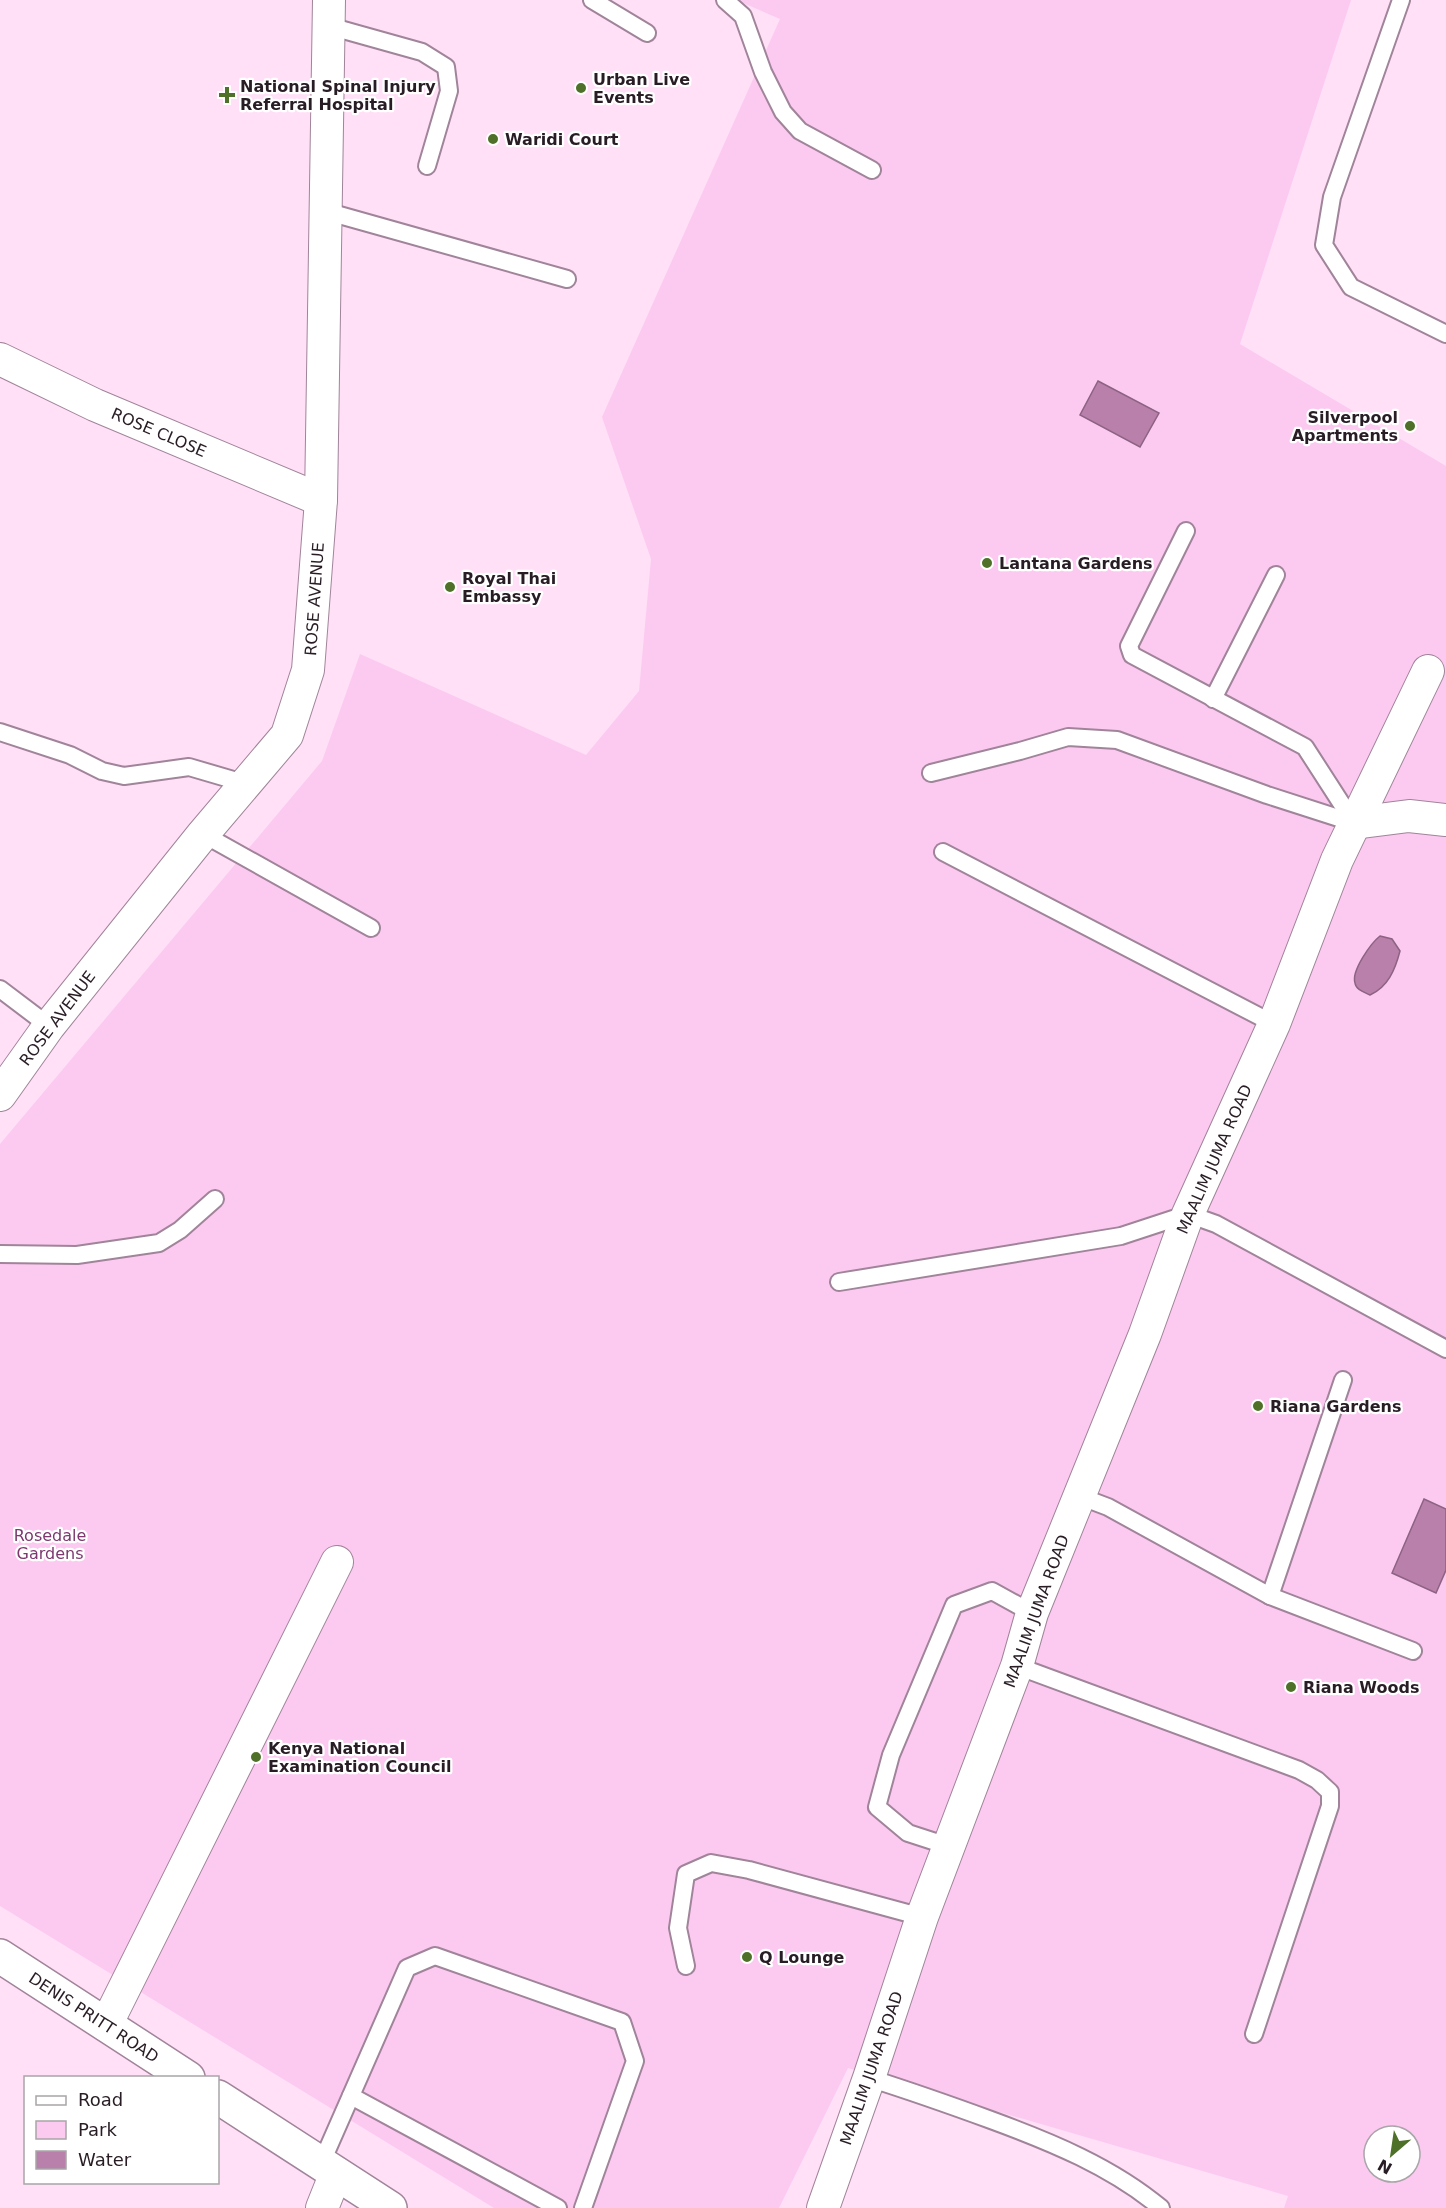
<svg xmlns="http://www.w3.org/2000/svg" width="1446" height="2208" font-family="'DejaVu Sans',sans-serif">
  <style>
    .green { fill: #fccaf0; fill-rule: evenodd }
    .water { fill: #b880ab; stroke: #8d6283; stroke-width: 1.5 }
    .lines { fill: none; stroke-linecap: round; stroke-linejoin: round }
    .service-casing { stroke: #a08499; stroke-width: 20 }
    .minor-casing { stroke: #a08499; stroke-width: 34 }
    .secondary-casing { stroke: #a08499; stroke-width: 36 }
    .service { stroke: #fff; stroke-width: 16 }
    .minor { stroke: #fff; stroke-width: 32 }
    .secondary { stroke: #fff; stroke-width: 33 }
    .poi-dot { fill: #4e7029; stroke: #fff; stroke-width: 2 }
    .labels { text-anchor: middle; stroke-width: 4.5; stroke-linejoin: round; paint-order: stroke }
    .poi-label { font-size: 16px; font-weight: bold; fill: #281d25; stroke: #fff; text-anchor: start }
    .street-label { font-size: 16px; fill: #281d25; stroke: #fff }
    .park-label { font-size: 16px; fill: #7c386f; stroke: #fff }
  </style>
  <rect width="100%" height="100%" fill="#ffe0f7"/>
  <path class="green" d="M736 0H1351L1240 344 1446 466V2208H1284L1288 2196 848 2068 779 2208H494L0 1906V1144L322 761 360 654 586 755 639 691 651 559 602 417 780 19ZM1374 2136H1410V2172H1374Z"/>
  <g class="water">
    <path d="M1098 381 1159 413 1140 447 1080 415Z"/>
    <path d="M1380 936 1392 939 1400 951C1395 970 1388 987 1370 995 1364 992 1356 990 1355 983 1351 971 1371 943 1380 936Z"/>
    <path d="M1424 1499 1446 1509V1570L1436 1593 1392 1573Z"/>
  </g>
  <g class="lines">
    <g class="service-casing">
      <g id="service">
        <path d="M592 0 647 33"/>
        <path d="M725 0 743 16 763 72 783 112 800 131 872 170"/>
        <path d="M1401 0 1332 197 1324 245 1351 287 1446 334"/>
        <path d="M329 26 422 52 446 67 449 91 427 166"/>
        <path d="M325 211 567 279"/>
        <path d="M1186 531 1129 646 1132 655 1305 747 1354 823"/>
        <path d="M1213 699 1276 575"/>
        <path d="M0 732 70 755 102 771 124 776 189 767 247 784"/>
        <path d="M931 773 1020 751 1068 737 1117 740 1267 795 1354 823"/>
        <path d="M203 834 371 928"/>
        <path d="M943 852 1274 1024"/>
        <path d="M0 989 49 1026"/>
        <path d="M0 1254 77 1255 159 1243 180 1230 215 1199"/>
        <path d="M839 1282 1121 1236 1188 1214 1216 1224 1446 1349"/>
        <path d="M1079 1496 1108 1507 1270 1596 1413 1651"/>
        <path d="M1270 1596 1343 1380"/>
        <path d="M1017 1666 1299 1770 1317 1780 1330 1792V1806L1254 2034"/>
        <path d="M948 1846 908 1833 877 1807 891 1755 954 1605 992 1591 1032 1613"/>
        <path d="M686 1966 678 1928 686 1874 711 1863 749 1870 922 1917"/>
        <path d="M869 2078C910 2091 950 2105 991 2120 1051 2142 1112 2167 1161 2208"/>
        <path d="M351 2096 558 2208"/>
        <path d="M321 2164 407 1968 435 1956 622 2022 635 2061 583 2208"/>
      </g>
    </g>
    <g class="minor-casing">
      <g id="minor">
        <path d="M0 359 95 405 321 500"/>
        <path d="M1354 823 1409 816 1446 820"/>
        <path d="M0 1095 49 1026 203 834 287 735 308 670 321 500 329 0"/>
        <path d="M106 2025 337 1562"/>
        <path d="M322 2208 336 2173"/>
        <path d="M823 2208 869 2078 922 1917 1017 1666 1032 1613 1145 1334 1188 1214 1274 1024 1337 860 1428 671"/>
      </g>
    </g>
    <g class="secondary-casing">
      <g id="secondary">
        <path d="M0 1956 188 2078"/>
        <path d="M218 2097 390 2208"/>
      </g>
    </g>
    <use href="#service" class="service"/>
    <use href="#minor" class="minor"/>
    <use href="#secondary" class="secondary"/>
  </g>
  <g class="poi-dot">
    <circle cx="581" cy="88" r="6"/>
    <path d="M224 86h6v6h6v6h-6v6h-6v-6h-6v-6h6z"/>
    <circle cx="493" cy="139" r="6"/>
    <circle cx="1410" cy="426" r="6"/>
    <circle cx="987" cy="563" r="6"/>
    <circle cx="450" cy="587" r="6"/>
    <circle cx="1258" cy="1406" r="6"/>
    <circle cx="1291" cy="1687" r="6"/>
    <circle cx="256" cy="1757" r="6"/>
    <circle cx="747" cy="1957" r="6"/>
  </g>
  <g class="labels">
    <g class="poi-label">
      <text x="593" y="85">Urban Live<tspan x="593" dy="18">Events</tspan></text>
      <text x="240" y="92">National Spinal Injury<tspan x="240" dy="18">Referral Hospital</tspan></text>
      <text x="505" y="145">Waridi Court</text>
      <text x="1398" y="423" text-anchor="end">Silverpool<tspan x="1398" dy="18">Apartments</tspan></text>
      <text x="999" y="569">Lantana Gardens</text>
      <text x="462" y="584">Royal Thai<tspan x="462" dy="18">Embassy</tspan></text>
      <text x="1270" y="1412">Riana Gardens</text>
      <text x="1303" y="1693">Riana Woods</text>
      <text x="268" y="1754">Kenya National<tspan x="268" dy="18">Examination Council</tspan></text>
      <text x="759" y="1963">Q Lounge</text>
    </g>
    <g class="street-label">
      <text transform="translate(159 432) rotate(23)" y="6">ROSE CLOSE</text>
      <text transform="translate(314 599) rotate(-86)" y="6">ROSE AVENUE</text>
      <text transform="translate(57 1018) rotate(-53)" y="6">ROSE AVENUE</text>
      <text transform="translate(1214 1159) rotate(-66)" y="6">MAALIM JUMA ROAD</text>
      <text transform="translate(1036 1611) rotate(-70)" y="6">MAALIM JUMA ROAD</text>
      <text transform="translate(94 2017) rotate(33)" y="6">DENIS PRITT ROAD</text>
      <text transform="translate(871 2068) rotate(-71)" y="6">MAALIM JUMA ROAD</text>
    </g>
    <g class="park-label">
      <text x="50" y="1541">Rosedale<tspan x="50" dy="18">Gardens</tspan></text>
    </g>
  </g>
  <rect x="24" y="2076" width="195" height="108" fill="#ffffff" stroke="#a9a5a8" stroke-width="1.5"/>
  <rect x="36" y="2096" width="30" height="9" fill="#ffffff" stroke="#a9a5a8" stroke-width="1.5"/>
  <text x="78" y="2106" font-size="18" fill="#281d25">Road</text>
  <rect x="36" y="2121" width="30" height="18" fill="#fccaf0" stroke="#a9a5a8" stroke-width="1.5"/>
  <text x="78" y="2136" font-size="18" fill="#281d25">Park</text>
  <rect x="36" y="2151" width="30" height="18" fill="#b880ab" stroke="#a9a5a8" stroke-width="1.5"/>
  <text x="78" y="2166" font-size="18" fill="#281d25">Water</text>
  <g transform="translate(1392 2154) rotate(209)"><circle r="28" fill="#ffffff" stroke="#a9a5a8" stroke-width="1.5"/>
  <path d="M0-4.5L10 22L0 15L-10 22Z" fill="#4e7029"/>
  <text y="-9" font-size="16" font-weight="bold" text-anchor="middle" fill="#281d25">N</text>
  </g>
</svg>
